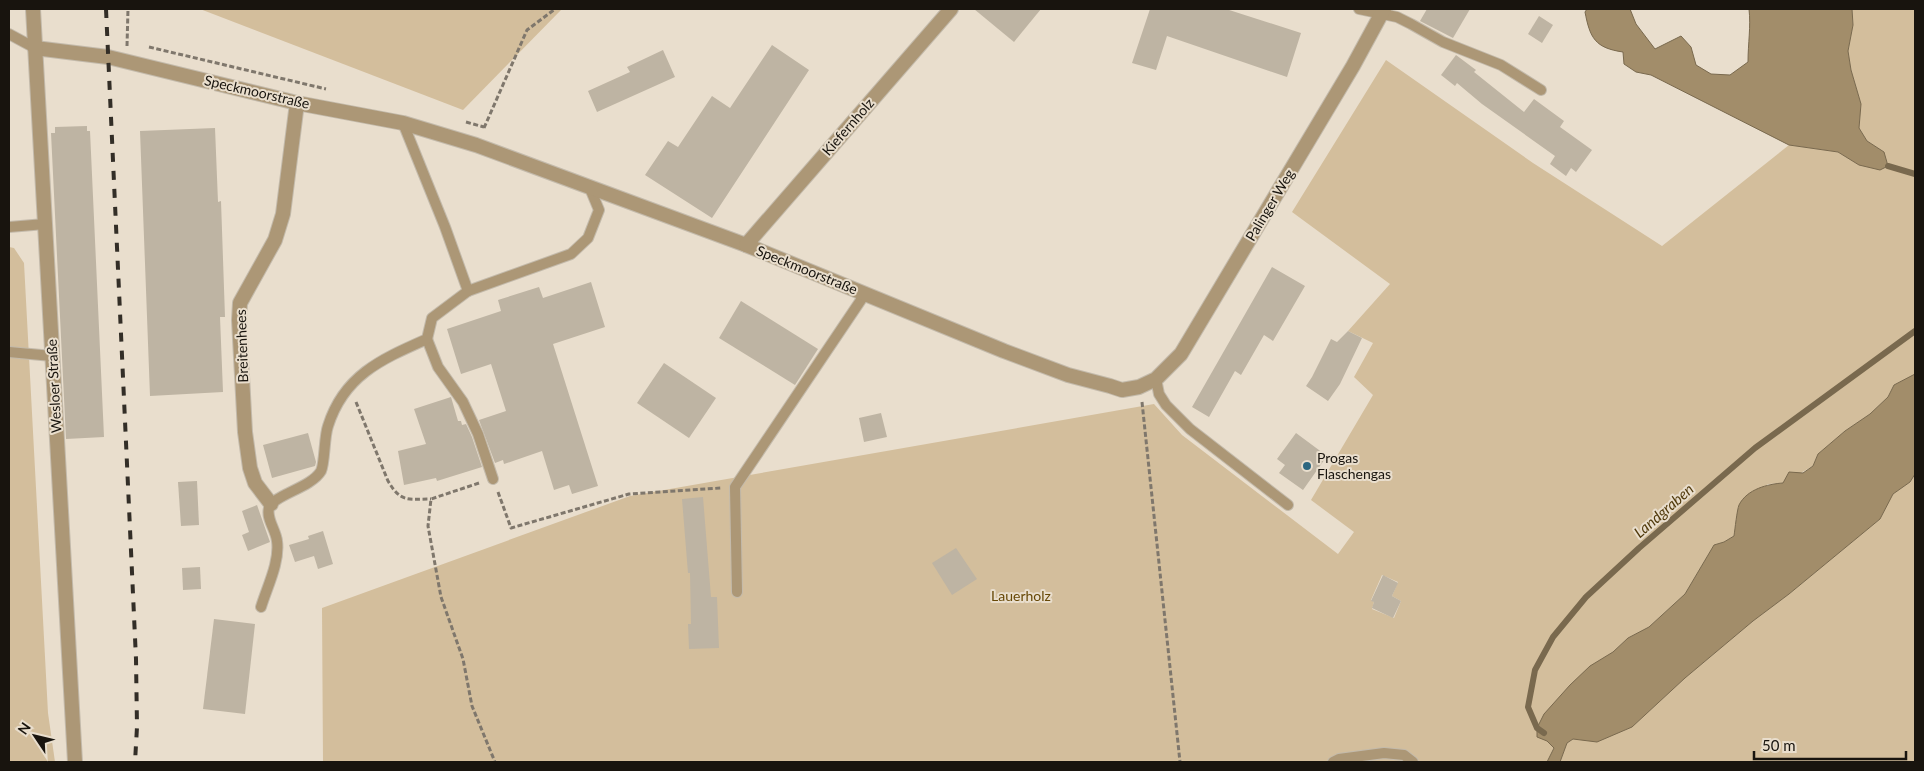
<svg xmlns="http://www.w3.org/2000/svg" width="1924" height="771" font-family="Lato,sans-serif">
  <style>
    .green { fill: #d3be9c; fill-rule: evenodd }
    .water { fill: #a28d6a; stroke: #79694e }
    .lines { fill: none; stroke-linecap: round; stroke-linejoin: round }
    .stream { stroke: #79694e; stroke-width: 6 }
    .building { fill: #beb4a3 }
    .service-casing { stroke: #c3baab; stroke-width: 12 }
    .minor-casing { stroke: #c3baab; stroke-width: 16 }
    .tertiary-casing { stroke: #c3baab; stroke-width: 16 }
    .path { stroke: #7f776c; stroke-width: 3; stroke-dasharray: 5 2.5; stroke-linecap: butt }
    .service { stroke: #ac9776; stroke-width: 10 }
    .minor { stroke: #ac9776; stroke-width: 14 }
    .tertiary { stroke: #ac9776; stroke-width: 14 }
    .rail { stroke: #332e27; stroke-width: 4; stroke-dasharray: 9 9; stroke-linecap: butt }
    .poi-dot { fill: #2d6780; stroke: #e9decd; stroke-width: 2 }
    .labels { text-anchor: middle; stroke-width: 4; stroke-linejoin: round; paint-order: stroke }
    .street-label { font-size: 14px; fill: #18140e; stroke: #e9decd }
    .poi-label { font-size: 14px; fill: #18140e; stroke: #e9decd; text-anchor: start }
    .park-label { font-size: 14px; fill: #674806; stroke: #e9decd }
    .water-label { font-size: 15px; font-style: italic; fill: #513a0c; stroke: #e9decd }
  </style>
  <rect width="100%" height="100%" fill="#e9decd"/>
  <g class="green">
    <path d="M200 9H562L463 110Z"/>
    <path d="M1852 9H1915V374L1894 385 1888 397 1870 414 1845 431 1818 454 1813 466 1783 483 1768 484 1739 505 1734 536 1724 542 1714 545 1685 594 1649 627 1628 638 1613 652 1547 741 1554 748 1547 762H323L322 608 630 496 1154 404 1182 435 1338 554 1354 532 1311 500 1373 395 1354 377 1373 343 1348 331 1390 284 1292 212 1386 60 1533 163 1662 246 1789 145 1838 152 1859 165 1884 152 1867 141 1859 128 1861 104 1851 70 1848 51 1853 25ZM1382 575 1398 582 1392 596 1401 601 1394 618 1372 609 1374 602 1371 600Z"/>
    <path d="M9 247 14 248 24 263 48 713 55 762H9Z"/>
    <path d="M1915 474V762H1560L1567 743 1573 739 1584 740 1614 734 1632 727 1685 678 1753 621 1789 594 1880 519 1893 494 1910 482Z"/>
  </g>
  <g class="water">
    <path d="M1587 9H1630L1636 24 1655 49 1681 36 1691 47 1696 65 1711 74 1730 75 1748 62C1748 43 1751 27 1749 9H1852L1853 25 1848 51 1851 70 1861 104 1859 128 1867 141 1884 152 1888 166 1880 170 1859 165 1838 152 1789 145 1651 75 1636 72 1624 64 1623 52C1595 48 1590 38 1585 12Z"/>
    <path d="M1915 374V474L1910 482 1893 494 1880 519 1789 594 1753 621 1685 678 1632 727 1597 742 1573 739 1567 743 1560 762H1547L1554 748 1547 741 1537 737V728L1544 714 1570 685 1590 666 1613 652 1628 638 1649 627 1685 594 1714 545 1724 542 1734 536C1735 529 1737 510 1739 505 1747 489 1768 484 1783 483L1789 472 1803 473 1813 466 1818 454 1845 431 1870 414 1888 397 1894 385Z"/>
  </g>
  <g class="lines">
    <g class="stream">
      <path d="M1888 166 1915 174"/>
      <path d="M1544 733 1537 728 1528 707 1535 670 1553 637 1586 597 1639 548 1755 448 1915 331"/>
    </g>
  </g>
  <g class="building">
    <path d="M974 9H1041L1014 42Z"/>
    <path d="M1150 9H1226L1301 33 1287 77 1167 36 1156 70 1132 63Z"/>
    <path d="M1427 9H1470L1453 38 1420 21Z"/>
    <path d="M1539 16 1553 25 1542 43 1528 34Z"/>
    <path d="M772 45 809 70 712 218 645 175 668 141 678 147 712 96 730 108Z"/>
    <path d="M663 50 675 77 597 112 588 91 630 72 627 67Z"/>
    <path d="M1456 55 1476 70 1474 72 1524 112 1534 99 1564 121 1560 127 1592 150 1576 172 1571 168 1566 176 1550 164 1555 156 1482 104 1457 83 1455 86 1441 75Z"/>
    <path d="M87 126V131H90L104 437 66 439 51 133H55V127Z"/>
    <path d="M215 128 218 202 221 201 225 317H220L223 392 150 396 140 131Z"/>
    <path d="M1272 267 1305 286 1273 341 1264 335 1241 375 1235 371 1209 417 1192 407Z"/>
    <path d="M591 282 605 327 553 344 598 486 572 494 569 485 554 490 542 451 504 464 503 460 495 463 479 420 506 411 491 364 461 374 447 329 501 311 498 300 539 287 543 298Z"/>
    <path d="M741 301 818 349 795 385 719 338Z"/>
    <path d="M1348 331 1362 338 1340 384 1328 401 1306 386 1312 377 1331 339 1337 342Z"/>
    <path d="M664 363 716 398 689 438 637 403Z"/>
    <path d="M451 397 458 421H461L462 425 466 424 472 437 482 467 437 481 436 478 404 485 398 451 426 444 414 409Z"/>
    <path d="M881 413 887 437 864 442 859 418Z"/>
    <path d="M308 433 316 462 315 466 272 478 263 445Z"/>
    <path d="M1296 433 1327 456 1303 490 1279 473 1285 465 1277 459Z"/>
    <path d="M197 481 199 525 181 526 178 482Z"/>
    <path d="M703 497 711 597H717L719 648 689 649 688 624H691L690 573H688L682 499Z"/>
    <path d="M257 505 270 542 248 551 242 535 249 532 242 511Z"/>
    <path d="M323 531 333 564 318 569 314 556 295 562 289 545 309 539 308 536Z"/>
    <path d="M956 548 977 579 952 595 932 563Z"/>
    <path d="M200 567 201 589 183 590 182 568Z"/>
    <path d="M1383 575 1398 583 1392 596 1401 601 1393 618 1372 608 1374 602 1371 601Z"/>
    <path d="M214 619 255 624 245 714 203 709Z"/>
  </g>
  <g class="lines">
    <g class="service-casing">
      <g id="service">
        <path d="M1359 9 1397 17 1411 24 1443 42 1501 65 1541 90"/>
        <path d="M9 34 35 48"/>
        <path d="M9 227 45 224"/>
        <path d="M468 291 571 254 588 238 599 210 589 186"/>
        <path d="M427 339 438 367 463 402 478 434 493 479"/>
        <path d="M9 352 52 356"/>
        <path d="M1156 379 1159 394 1166 405 1190 429 1288 505"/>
        <path d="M737 592 735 487 865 294"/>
        <path d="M261 607C267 587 280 562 277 541 276 530 266 519 269 508 273 495 311 488 321 471 325 463 324 437 328 426 344 375 382 359 427 339L432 318 468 291 445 227 403 123"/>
        <path d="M1333 762 1339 759 1384 753 1404 755 1413 762"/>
      </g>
    </g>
    <g class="minor-casing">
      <g id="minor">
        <path d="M35 48 108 57 297 103 403 123 476 145 746 245 1004 351 1068 375 1110 386 1122 390 1139 387 1156 379 1181 354 1353 66 1384 9"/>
        <path d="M746 245 951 9"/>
        <path d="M271 504 255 483 250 468 245 432 239 320 240 303 275 240 283 214 297 103"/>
      </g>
    </g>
    <g class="tertiary-casing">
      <path id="tertiary" d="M33 9 75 762"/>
    </g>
    <g class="path">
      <path d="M127 46 128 9"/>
      <path d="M149 47 326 89"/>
      <path d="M466 122 484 127"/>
      <path d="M484 128 527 30 555 9"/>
      <path d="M356 402 388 481C401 503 408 499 431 499"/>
      <path d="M1142 402 1180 762"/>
      <path d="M479 483 431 499 428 526 441 597 463 659 472 706 495 762"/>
      <path d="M498 492 511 528 629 494 721 488"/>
    </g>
    <use href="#service" class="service"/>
    <use href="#minor" class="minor"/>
    <use href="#tertiary" class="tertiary"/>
    <path class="rail" d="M106 9 136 659 137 727 135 762"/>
  </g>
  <circle class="poi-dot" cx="1307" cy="466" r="5"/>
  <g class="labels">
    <g class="street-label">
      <text transform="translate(257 92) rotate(13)" y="5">Speckmoorstraße</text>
      <text transform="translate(848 127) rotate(-49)" y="5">Kiefernholz</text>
      <text transform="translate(1270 205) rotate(-59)" y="5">Palinger Weg</text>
      <text transform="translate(807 270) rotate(22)" y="5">Speckmoorstraße</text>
      <text transform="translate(242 346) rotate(-92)" y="5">Breitenhees</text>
      <text transform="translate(54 386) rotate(-93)" y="5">Wesloer Straße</text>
    </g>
    <g class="poi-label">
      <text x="1317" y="463">Progas<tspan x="1317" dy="16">Flaschengas</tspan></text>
    </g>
    <g class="park-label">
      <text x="1021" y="601">Lauerholz</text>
    </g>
    <g class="water-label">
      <text transform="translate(1664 511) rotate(-41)" y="5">Landgraben</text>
    </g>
  </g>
  <rect width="1924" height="771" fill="none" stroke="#18140e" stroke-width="20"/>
  <g transform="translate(35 736) rotate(305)" stroke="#e9decd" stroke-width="4" paint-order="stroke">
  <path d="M0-4L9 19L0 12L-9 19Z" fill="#18140e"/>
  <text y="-8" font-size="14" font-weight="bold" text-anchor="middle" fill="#18140e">N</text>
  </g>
  <path d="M1754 751v8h152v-8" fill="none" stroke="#18140e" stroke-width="2.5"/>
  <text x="1762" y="751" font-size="15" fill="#18140e" stroke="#e9decd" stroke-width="4" paint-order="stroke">50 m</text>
</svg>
